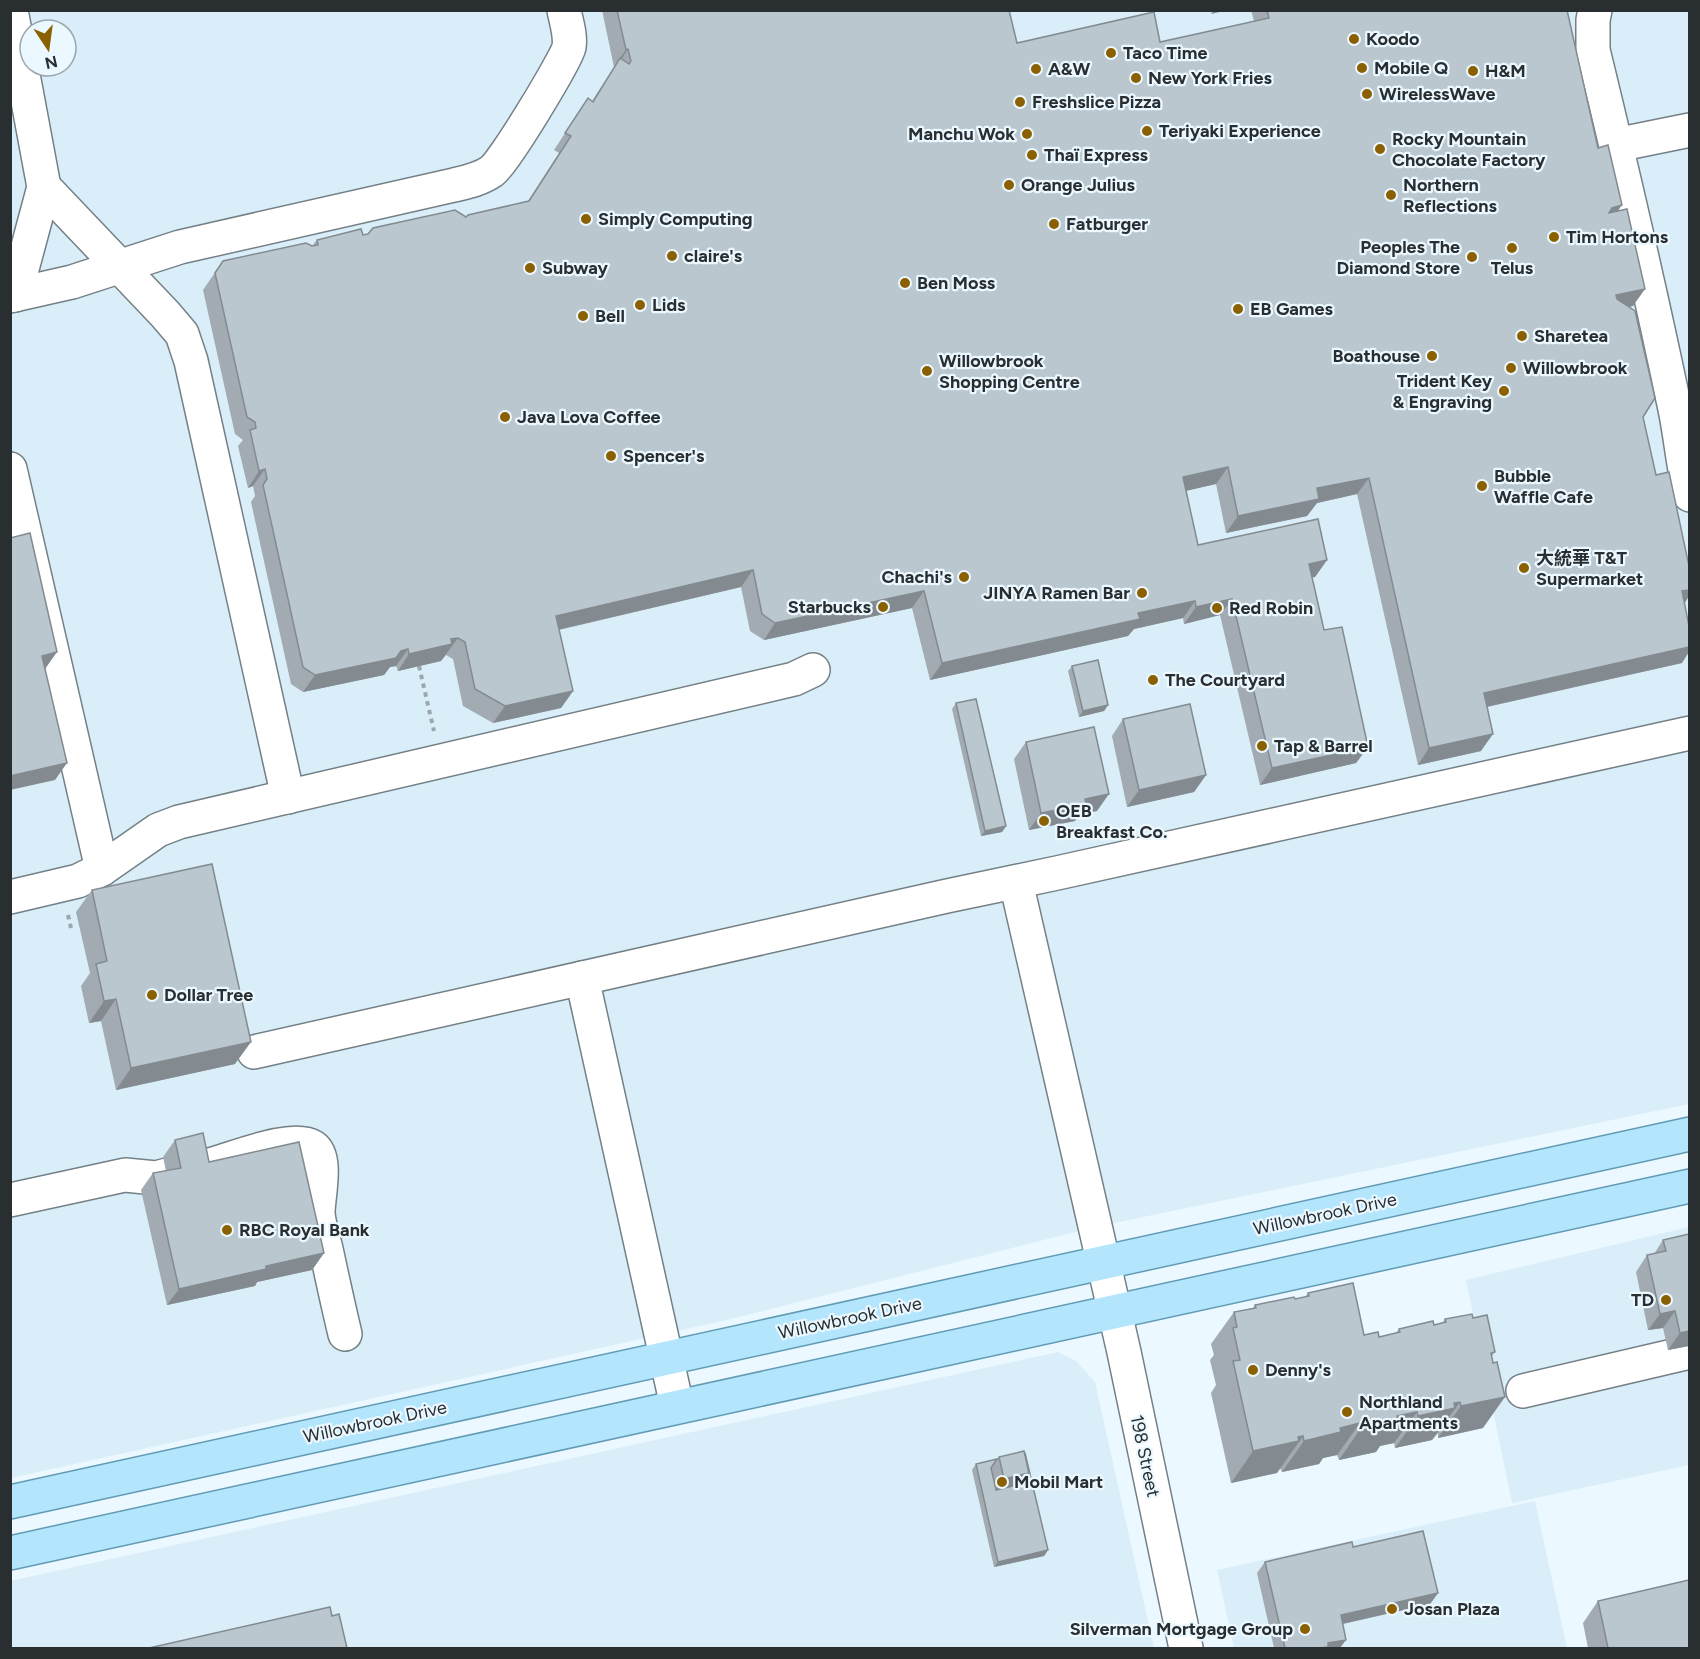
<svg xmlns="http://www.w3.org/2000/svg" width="1700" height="1659" font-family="Figtree,'Noto Sans SC',sans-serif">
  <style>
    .built { fill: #d9eef9; fill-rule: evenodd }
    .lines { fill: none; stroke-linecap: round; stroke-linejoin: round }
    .minor-casing { stroke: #748086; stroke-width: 36 }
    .major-casing { stroke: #629bb4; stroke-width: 36 }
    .path { stroke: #9da6ac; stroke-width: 4; stroke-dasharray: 4.5 4.5; stroke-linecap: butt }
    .minor { stroke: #fff; stroke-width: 33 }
    .major { stroke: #b3e6fd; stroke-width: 33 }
    .wall { fill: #a1abb1 }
    .shaded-wall { fill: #838b90 }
    .building { fill: #bbc7ce; stroke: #838b90; stroke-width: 1.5 }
    .poi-dot { fill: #8a6001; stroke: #ebf8ff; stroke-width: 2 }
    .labels { text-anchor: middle; stroke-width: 4.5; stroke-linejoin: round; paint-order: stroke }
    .poi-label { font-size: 18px; font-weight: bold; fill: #292e31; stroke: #ebf8ff; text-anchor: start }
    .street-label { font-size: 18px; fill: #292e31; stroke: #ebf8ff }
  </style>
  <rect width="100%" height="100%" fill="#ebf8ff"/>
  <g class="built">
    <path d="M11 11H1689V1104L1095 1227 727 1320 11 1478ZM30 30H66V66H30Z"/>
    <path d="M1689 1227V1465L1512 1503 1466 1280Z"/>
    <path d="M1058 1352 1076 1361 1095 1382 1154 1648H11L10 1581Z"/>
    <path d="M1535 1501 1567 1648H1234L1217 1570Z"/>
  </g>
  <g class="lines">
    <g class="minor-casing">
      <g id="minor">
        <path d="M11 10 44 187 15 295"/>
        <path d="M1595 10 1593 20V50C1622 169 1650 289 1675 409 1681 438 1683 466 1690 495"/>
        <path d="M1616 145 1690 130"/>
        <path d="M44 187 165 314 182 334 191 361 288 797"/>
        <path d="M10 296 72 282 180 247 454 185C467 182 481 179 492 171 503 164 566 60 569 47 571 35 566 21 564 10"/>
        <path d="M10 469 102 869"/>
        <path d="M1016 882 1124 1352 1186 1648"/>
        <path d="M10 897 78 881 102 869 158 830 179 822 794 679 813 670"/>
        <path d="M582 978 677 1406"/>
        <path d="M254 1052 947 896 1057 873 1690 733"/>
        <path d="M202 1167C227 1162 291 1133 313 1147 328 1157 318 1197 318 1213 319 1225 323 1237 326 1249 332 1277 338 1305 345 1334"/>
        <path d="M10 1200 125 1175 156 1178 167 1175"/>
        <path d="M1523 1391 1690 1352"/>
      </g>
    </g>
    <g class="major-casing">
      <g id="major">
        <path d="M10 1502 1690 1134"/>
        <path d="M10 1553 1690 1186"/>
      </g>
    </g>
    <g class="path">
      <path d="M419 666 434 731"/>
      <path d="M68 915 71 928"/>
    </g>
    <use href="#minor" class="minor"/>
    <use href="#major" class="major"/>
  </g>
  <g class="wall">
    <path d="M602 10H1009L1017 43 1160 42 1254 21 1251 10H1567L1598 148 1618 211 1633 306 1628 307 1643 417 1656 475 1689 566V596L1685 603 1682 663 1487 707 1481 751 1418 765 1357 494 1317 503 1307 516 1226 533 1216 484 1186 491 1198 545 1327 560 1315 577H1312L1324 630 1368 747 1356 763 1260 785 1220 615 1184 624 1183 618 1134 629 1128 636 930 680 912 608 764 640 750 631 741 587 559 630 573 691 561 708 493 723 463 706 453 659 446 655 441 661 398 671 396 666 390 667 384 675 303 692 291 684 251 502 255 496 253 486 248 488 238 446 243 440 235 434 203 290 223 261 312 246 317 240 363 235 466 217 528 201 559 153 554 150 588 98 592 101 614 67Z"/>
    <path d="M1072 666 1108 705 1104 711 1079 717 1068 671Z"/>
    <path d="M956 703 1006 826 1002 832 981 836 952 709Z"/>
    <path d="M1123 719 1206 775 1194 792 1127 807 1112 736Z"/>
    <path d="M1026 742 1097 811 1079 814 1075 821 1029 830 1014 759Z"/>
    <path d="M92 890 235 1064 116 1090 101 1021 89 1023 81 986 90 973 76 912Z"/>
    <path d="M175 1140 209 1162 324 1253 312 1270 257 1282 255 1286 167 1305 141 1190 153 1173 166 1171 163 1157Z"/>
    <path d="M1663 1240 1689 1346 1668 1350 1663 1328 1648 1330 1636 1272 1647 1255 1654 1254Z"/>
    <path d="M1308 1293 1364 1335 1379 1337 1396 1333 1399 1329 1434 1325 1443 1322 1445 1319 1473 1318 1495 1352 1491 1357 1483 1428 1438 1438V1433L1432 1440 1395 1448 1394 1443 1380 1446 1376 1452 1339 1460 1337 1455 1323 1458 1319 1464 1282 1472 1280 1468 1277 1473 1231 1483 1211 1393 1216 1385 1210 1360 1214 1355 1211 1344 1234 1312 1253 1308 1255 1305 1305 1297Z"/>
    <path d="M999 1457 1048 1550 1044 1556 994 1567 972 1470 976 1464 997 1459Z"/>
    <path d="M1353 1547 1438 1593 1430 1604 1343 1624 1340 1648H1274L1257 1573 1265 1562Z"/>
    <path d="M1598 1601 1689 1648H1588L1583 1623Z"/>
  </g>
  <g class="shaded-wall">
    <path d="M1214 10H1228L1211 14Z"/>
    <path d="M628 49 617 66 619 59 626 50Z"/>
    <path d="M1622 205 1610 222 1600 224 1612 208Z"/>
    <path d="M1645 289 1633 306 1604 312 1616 295Z"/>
    <path d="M1228 467 1216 484 1171 494 1183 477Z"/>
    <path d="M265 469 253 486 248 488 259 471Z"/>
    <path d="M1369 478 1357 494 1317 503 1307 516 1226 533 1238 516 1317 488Z"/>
    <path d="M1327 560 1315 577 1298 581 1309 564Z"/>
    <path d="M753 570 741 587 544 633 556 616Z"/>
    <path d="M1689 590V596L1683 605 1682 591Z"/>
    <path d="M924 591 912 608 764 640 775 623Z"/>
    <path d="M1232 599 1220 615 1184 624 1196 607Z"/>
    <path d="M1195 601 1183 618 1134 629 1128 636 930 680 942 663 1138 613Z"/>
    <path d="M458 638 441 661 398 671 409 654Z"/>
    <path d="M1689 647V652L1682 663 1472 710 1484 693Z"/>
    <path d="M408 649 396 666 390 667 384 675 303 692 315 675Z"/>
    <path d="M57 652 45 669 42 656Z"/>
    <path d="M573 691 561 708 493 723 505 706Z"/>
    <path d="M1108 705 1104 711 1079 717 1083 711Z"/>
    <path d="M1493 734 1481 751 1418 765 1429 748Z"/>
    <path d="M1368 747 1356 763 1260 785 1272 768Z"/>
    <path d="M67 763 55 780 10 790V776Z"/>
    <path d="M1206 775 1194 792 1127 807 1139 790Z"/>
    <path d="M1109 794 1097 811 1079 814 1075 821 1029 830 1041 813 1085 799Z"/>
    <path d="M1006 826 1002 832 981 836 985 831Z"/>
    <path d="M116 999 101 1021 89 1023 104 1001Z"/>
    <path d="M251 1042 235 1064 116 1090 131 1068Z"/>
    <path d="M324 1253 312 1270 257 1282 255 1286 167 1305 179 1289 266 1266Z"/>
    <path d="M1675 1311 1663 1328 1648 1330 1660 1314Z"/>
    <path d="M1689 1331V1346L1668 1350 1680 1333Z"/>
    <path d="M1505 1397 1483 1428 1438 1438 1461 1406Z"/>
    <path d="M1460 1402 1432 1440 1395 1448 1418 1416Z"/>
    <path d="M1417 1412 1394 1443 1380 1446 1376 1452 1339 1460 1361 1428 1397 1416Z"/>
    <path d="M1360 1423 1337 1455 1323 1458 1319 1464 1282 1472 1304 1441 1340 1428Z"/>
    <path d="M1303 1436 1277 1473 1231 1483 1253 1451 1298 1437Z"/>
    <path d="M1029 1473 1017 1490 992 1496 1004 1479Z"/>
    <path d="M1048 1550 1044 1556 994 1567 998 1562Z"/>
    <path d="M1438 1593 1430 1604 1333 1626 1341 1615Z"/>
    <path d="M1346 1640 1340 1648H1320L1328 1643Z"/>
  </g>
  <g class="building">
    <path d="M617 10H1009L1017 43 1154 12 1160 42 1269 18 1267 10H1567L1598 148 1608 145 1622 205 1612 208 1609 213 1627 209 1645 289 1616 295 1617 299 1635 311 1655 398 1643 417 1656 475 1669 472 1689 566V590L1682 591 1689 626V647L1484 693 1493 734 1429 748 1369 478 1317 488 1319 499 1238 516 1228 467 1183 477 1198 545 1318 519 1327 560 1309 564 1324 630 1342 627 1368 747 1272 768 1232 599 1196 607 1195 601 1138 613 1140 619 942 663 924 591 775 623 762 614 753 570 556 616 573 691 505 706 475 689 465 642 458 638 451 639 452 644 409 654 408 649 401 651 396 658 315 675 303 667 263 485 267 479 265 469 259 471 250 430 256 428 255 422 247 417 215 273 223 261 306 243 312 246 318 245 317 240 361 229 363 235 368 234 373 228 455 210 466 217 468 215 529 201 571 136 565 133 588 98 593 102 620 58 629 64 631 61 628 49 626 50Z"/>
    <path d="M30 533 57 652 42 656 67 763 10 776V538Z"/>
    <path d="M1098 660 1108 705 1083 711 1072 666Z"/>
    <path d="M976 699 1006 826 985 831 956 703Z"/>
    <path d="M1190 704 1206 775 1139 790 1123 719Z"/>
    <path d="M1094 727 1109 794 1085 799 1086 804 1041 813 1026 742Z"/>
    <path d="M212 864 251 1042 131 1068 116 999 104 1001 96 964 107 961 92 890Z"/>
    <path d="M203 1133 209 1162 299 1142 324 1253 266 1266V1269L179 1289 153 1173 181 1168 175 1140Z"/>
    <path d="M1689 1234V1331L1680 1333 1675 1311 1660 1314 1647 1255 1666 1251 1663 1240Z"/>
    <path d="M1353 1283 1364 1335 1378 1332 1379 1337 1400 1332 1399 1329 1433 1321 1434 1325 1446 1322 1445 1319 1472 1314 1473 1318 1487 1315 1495 1352 1491 1353 1493 1363 1497 1362 1505 1397 1461 1406 1460 1402 1454 1403 1455 1408 1418 1416 1417 1412 1397 1416 1398 1420 1361 1428 1360 1423 1340 1428 1341 1432 1304 1441 1303 1436 1298 1437 1299 1441 1253 1451 1233 1361 1240 1360 1233 1328 1237 1327 1234 1312 1256 1308 1255 1305 1294 1297 1295 1299 1309 1296 1308 1293Z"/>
    <path d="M1024 1451 1029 1473 1004 1479 999 1457Z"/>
    <path d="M1025 1453 1048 1550 998 1562 976 1464 997 1459 991 1468 996 1490 1021 1484 1029 1473Z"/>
    <path d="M1423 1531 1438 1593 1341 1615 1346 1640 1328 1643V1647L1320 1648H1285L1265 1562 1352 1542 1353 1547Z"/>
    <path d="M1689 1580V1648H1608L1598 1601Z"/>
    <path d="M330 1607 332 1616 339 1614 347 1648H149Z"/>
  </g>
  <g class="poi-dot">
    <circle cx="1354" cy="39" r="6"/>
    <circle cx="1111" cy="53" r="6"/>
    <circle cx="1362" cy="68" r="6"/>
    <circle cx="1036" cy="69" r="6"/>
    <circle cx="1473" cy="71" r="6"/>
    <circle cx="1136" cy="78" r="6"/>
    <circle cx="1367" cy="94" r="6"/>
    <circle cx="1020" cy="102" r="6"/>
    <circle cx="1147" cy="131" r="6"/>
    <circle cx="1027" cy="134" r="6"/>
    <circle cx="1380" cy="149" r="6"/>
    <circle cx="1032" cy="155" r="6"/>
    <circle cx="1009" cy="185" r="6"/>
    <circle cx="1391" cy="195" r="6"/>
    <circle cx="586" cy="219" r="6"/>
    <circle cx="1054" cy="224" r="6"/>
    <circle cx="1554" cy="237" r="6"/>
    <circle cx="1512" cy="248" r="6"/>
    <circle cx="672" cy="256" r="6"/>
    <circle cx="1472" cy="257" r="6"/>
    <circle cx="530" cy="268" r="6"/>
    <circle cx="905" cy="283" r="6"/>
    <circle cx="640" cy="305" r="6"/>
    <circle cx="1238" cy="309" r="6"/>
    <circle cx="583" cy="316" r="6"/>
    <circle cx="1522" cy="336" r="6"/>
    <circle cx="1432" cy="356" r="6"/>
    <circle cx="1511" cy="368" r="6"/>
    <circle cx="927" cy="371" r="6"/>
    <circle cx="1504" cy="391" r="6"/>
    <circle cx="505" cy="417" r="6"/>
    <circle cx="611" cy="456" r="6"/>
    <circle cx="1482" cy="486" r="6"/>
    <circle cx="1524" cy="568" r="6"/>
    <circle cx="964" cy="577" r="6"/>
    <circle cx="1142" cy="593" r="6"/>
    <circle cx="883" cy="607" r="6"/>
    <circle cx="1217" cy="608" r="6"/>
    <circle cx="1153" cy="680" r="6"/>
    <circle cx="1262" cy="746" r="6"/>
    <circle cx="1044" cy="821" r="6"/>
    <circle cx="152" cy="995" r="6"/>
    <circle cx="227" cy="1230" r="6"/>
    <circle cx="1666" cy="1300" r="6"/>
    <circle cx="1253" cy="1370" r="6"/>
    <circle cx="1347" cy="1412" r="6"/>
    <circle cx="1002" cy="1482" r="6"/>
    <circle cx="1392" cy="1609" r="6"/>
    <circle cx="1305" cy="1629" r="6"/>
  </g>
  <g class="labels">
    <g class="poi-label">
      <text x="1366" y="45">Koodo</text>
      <text x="1123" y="59">Taco Time</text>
      <text x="1374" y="74">Mobile Q</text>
      <text x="1048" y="75">A&amp;W</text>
      <text x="1485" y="77">H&amp;M</text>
      <text x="1148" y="84">New York Fries</text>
      <text x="1379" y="100">WirelessWave</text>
      <text x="1032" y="108">Freshslice Pizza</text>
      <text x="1159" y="137">Teriyaki Experience</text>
      <text x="1015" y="140" text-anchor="end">Manchu Wok</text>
      <text x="1392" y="145">Rocky Mountain<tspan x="1392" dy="21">Chocolate Factory</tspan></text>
      <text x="1044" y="161">Thaï Express</text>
      <text x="1021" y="191">Orange Julius</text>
      <text x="1403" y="191">Northern<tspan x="1403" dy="21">Reflections</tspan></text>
      <text x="598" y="225">Simply Computing</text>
      <text x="1066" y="230">Fatburger</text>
      <text x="1566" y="243">Tim Hortons</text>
      <text x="1460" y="253" text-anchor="end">Peoples The<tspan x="1460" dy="21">Diamond Store</tspan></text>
      <text x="684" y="262">claire's</text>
      <text x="542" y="274">Subway</text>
      <text x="1512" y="274" text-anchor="middle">Telus</text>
      <text x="917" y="289">Ben Moss</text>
      <text x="652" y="311">Lids</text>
      <text x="1250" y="315">EB Games</text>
      <text x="595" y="322">Bell</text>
      <text x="1534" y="342">Sharetea</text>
      <text x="1420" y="362" text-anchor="end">Boathouse</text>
      <text x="939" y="367">Willowbrook<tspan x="939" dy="21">Shopping Centre</tspan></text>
      <text x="1523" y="374">Willowbrook</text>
      <text x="1492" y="387" text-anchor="end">Trident Key<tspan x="1492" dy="21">&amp; Engraving</tspan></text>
      <text x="517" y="423">Java Lova Coffee</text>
      <text x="623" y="462">Spencer's</text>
      <text x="1494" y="482">Bubble<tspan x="1494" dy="21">Waffle Cafe</tspan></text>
      <text x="1536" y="564">大統華 T&amp;T<tspan x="1536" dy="21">Supermarket</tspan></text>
      <text x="952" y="583" text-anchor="end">Chachi's</text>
      <text x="1130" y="599" text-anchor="end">JINYA Ramen Bar</text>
      <text x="871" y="613" text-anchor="end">Starbucks</text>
      <text x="1229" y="614">Red Robin</text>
      <text x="1165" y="686">The Courtyard</text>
      <text x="1274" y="752">Tap &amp; Barrel</text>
      <text x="1056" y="817">OEB<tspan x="1056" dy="21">Breakfast Co.</tspan></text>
      <text x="164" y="1001">Dollar Tree</text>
      <text x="239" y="1236">RBC Royal Bank</text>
      <text x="1654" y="1306" text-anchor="end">TD</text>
      <text x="1265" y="1376">Denny's</text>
      <text x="1359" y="1408">Northland<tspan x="1359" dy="21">Apartments</tspan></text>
      <text x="1014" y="1488">Mobil Mart</text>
      <text x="1404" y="1615">Josan Plaza</text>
      <text x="1293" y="1635" text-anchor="end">Silverman Mortgage Group</text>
    </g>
    <g class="street-label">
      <text transform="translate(1325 1214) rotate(-12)" y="6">Willowbrook Drive</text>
      <text transform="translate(850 1318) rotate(-12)" y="6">Willowbrook Drive</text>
      <text transform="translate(375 1422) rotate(-12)" y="6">Willowbrook Drive</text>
      <text transform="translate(1145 1456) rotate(78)" y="6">198 Street</text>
    </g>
  </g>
  <rect width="1700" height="1659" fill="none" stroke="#292e31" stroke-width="24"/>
  <g transform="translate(48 48) rotate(167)"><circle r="28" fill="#ebf8ff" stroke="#9da7ad" stroke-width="1.5"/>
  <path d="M0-4.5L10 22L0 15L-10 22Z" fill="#8a6001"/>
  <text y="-9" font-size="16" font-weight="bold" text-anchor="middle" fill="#292e31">N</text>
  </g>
</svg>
